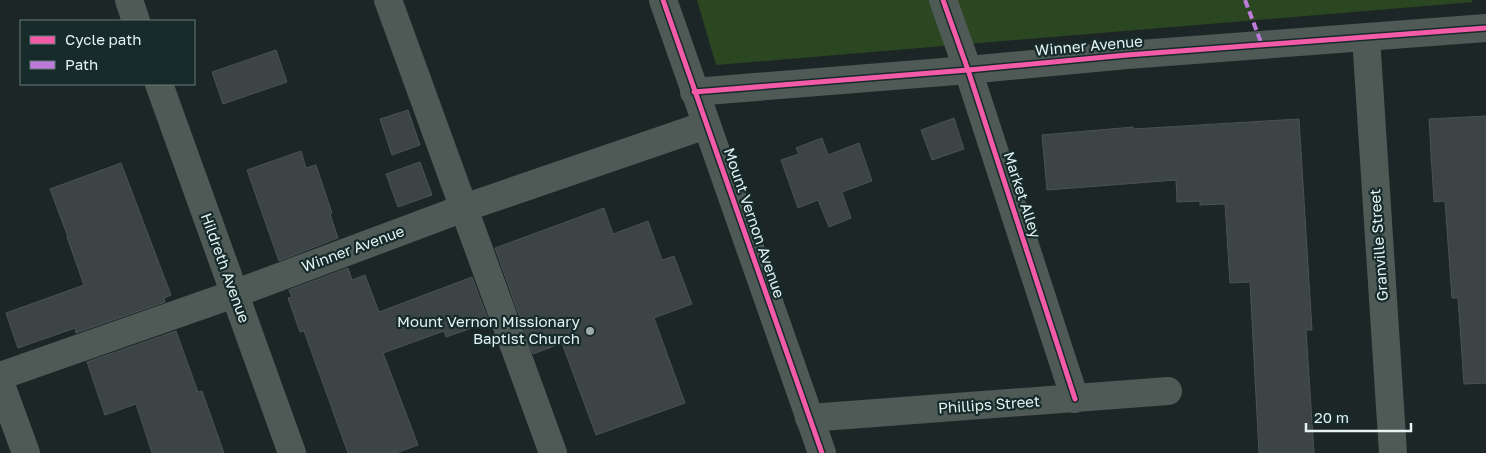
<svg xmlns="http://www.w3.org/2000/svg" width="1486" height="453" font-family="'Golos Text',sans-serif">
  <style>
    .green { fill: #2b4722 }
    .building { fill: #3c4446; stroke: #495254 }
    .lines { fill: none; stroke-linecap: round; stroke-linejoin: round }
    .minor { stroke: #4f5a57; stroke-width: 28 }
    .quiet { stroke: #bd7bd9; stroke-width: 4; stroke-dasharray: 8 4; stroke-linecap: butt }
    .cycleway-casing { stroke: #172b2b; stroke-width: 8 }
    .cycleway { stroke: #f35aa7; stroke-width: 5 }
    .poi-dot { fill: #9fabab; stroke: #172b2b; stroke-width: 2 }
    .labels { text-anchor: middle; stroke-width: 4.5; stroke-linejoin: round; paint-order: stroke }
    .street-label { font-size: 15px; fill: #e5f2f2; stroke: #172b2b }
    .poi-label { font-size: 15px; fill: #e5f2f2; stroke: #172b2b; text-anchor: end }
  </style>
  <rect width="100%" height="100%" fill="#1c2626"/>
  <path class="green" d="M697 0H1472L1473 2 716 65Z"/>
  <g class="building">
    <path d="M276 50 287 82 223 104 212 72Z"/>
    <path d="M408 110 420 145 392 155 380 119Z"/>
    <path d="M1486 116V383L1464 384 1458 298H1452L1445 201 1434 202 1429 119Z"/>
    <path d="M954 118 964 149 932 160 921 130Z"/>
    <path d="M1299 119 1312 330H1306L1314 453H1259L1250 282 1230 283 1225 204 1200 205V201L1177 202 1176 180 1047 190 1042 135 1133 127V129Z"/>
    <path d="M822 138 828 155 859 143 872 181 842 192 851 218 829 227 818 200 798 208 781 160 799 154 796 148Z"/>
    <path d="M301 151 306 168 316 165 332 213 330 214 338 238 279 261 247 170Z"/>
    <path d="M420 162 432 195 398 207 386 174Z"/>
    <path d="M121 163 171 295 164 298 165 302 76 333 75 328 18 348 6 313 84 285 67 237H68L50 189Z"/>
    <path d="M604 208 613 234 648 221 662 260 674 256 692 304 654 318 685 403 596 435 562 343 533 354 495 248Z"/>
    <path d="M348 268 352 280 365 275 379 312 472 277 489 322 446 337 444 331 383 353 418 445 396 453H348L304 331 300 332 288 298 292 297 289 290Z"/>
    <path d="M176 331 198 392 202 391 224 453H152L136 404 105 415 87 362Z"/>
  </g>
  <g class="lines">
    <g class="minor">
      <path d="M129 0 136 21"/>
      <path d="M388 0 553 453"/>
      <path d="M663 0 822 453"/>
      <path d="M943 0 968 70 1075 399"/>
      <path d="M1366 37 1393 453"/>
      <path d="M159 84 292 453"/>
      <path d="M694 92 968 70 1127 55 1486 28"/>
      <path d="M0 376 234 294 464 208 706 125"/>
      <path d="M0 382 26 453"/>
      <path d="M809 418 1168 391"/>
    </g>
    <path class="quiet" d="M1245 0 1262 45"/>
    <g class="cycleway-casing">
      <g id="cycleway">
        <path d="M663 0 822 453"/>
        <path d="M943 0 968 70 1075 399"/>
        <path d="M694 92 968 70 1127 55 1486 28"/>
      </g>
    </g>
    <use href="#cycleway" class="cycleway"/>
  </g>
  <circle class="poi-dot" cx="590" cy="331" r="5"/>
  <g class="labels">
    <g class="street-label">
      <text transform="translate(1089 46) rotate(-5)" y="5">Winner Avenue</text>
      <text transform="translate(1022 195) rotate(72)" y="5">Market Alley</text>
      <text transform="translate(754 223) rotate(71)" y="5">Mount Vernon Avenue</text>
      <text transform="translate(1379 245) rotate(-94)" y="5">Granville Street</text>
      <text transform="translate(353 249) rotate(-20)" y="5">Winner Avenue</text>
      <text transform="translate(225 268) rotate(70)" y="5">Hildreth Avenue</text>
      <text transform="translate(989 405) rotate(-4)" y="5">Phillips Street</text>
    </g>
    <g class="poi-label">
      <text x="580" y="327">Mount Vernon Missionary<tspan x="580" dy="17">Baptist Church</tspan></text>
    </g>
  </g>
  <rect x="20" y="20" width="175" height="65" fill="#172b2b" stroke="#697b7b"/>
  <rect x="30" y="36" width="25" height="8" fill="#f35aa7" stroke="#697b7b"/>
  <text x="65" y="45" font-size="15" fill="#e5f2f2">Cycle path</text>
  <rect x="30" y="61" width="25" height="8" fill="#bd7bd9" stroke="#697b7b"/>
  <text x="65" y="70" font-size="15" fill="#e5f2f2">Path</text>
  <path d="M1306 423v8h105v-8" fill="none" stroke="#e5f2f2" stroke-width="2.5"/>
  <text x="1314" y="423" font-size="15" fill="#e5f2f2" stroke="#172b2b" stroke-width="4" paint-order="stroke">20 m</text>
</svg>
